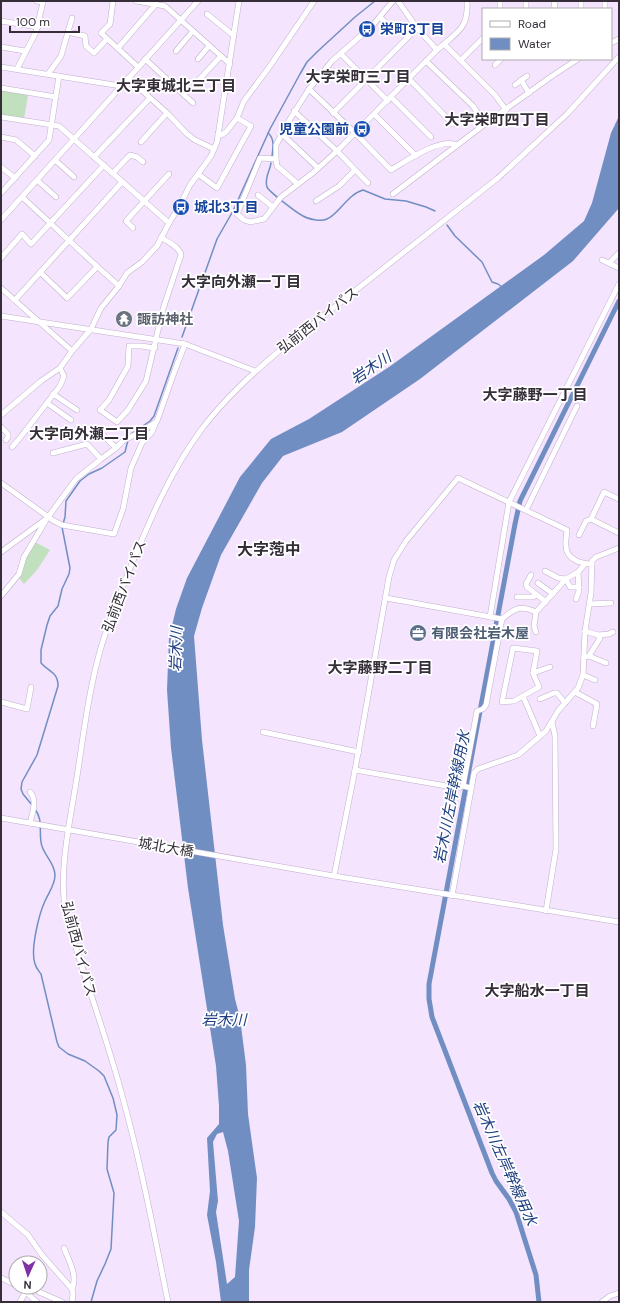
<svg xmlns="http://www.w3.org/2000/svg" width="620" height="1303" font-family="'DM Sans','Noto Sans JP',sans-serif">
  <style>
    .green { fill: #c1e1be }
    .water { fill: #718ec3; fill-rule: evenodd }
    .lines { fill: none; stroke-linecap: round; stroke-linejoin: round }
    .stream { stroke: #718ec3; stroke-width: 1.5 }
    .canal { stroke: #718ec3; stroke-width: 5 }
    .minor-casing { stroke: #c1aecc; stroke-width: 6 }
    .minor { stroke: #fff; stroke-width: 5 }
    .labels { text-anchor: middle; stroke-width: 3.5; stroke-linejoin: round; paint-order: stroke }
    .transit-label { font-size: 14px; font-weight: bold; fill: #164399; stroke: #fff; text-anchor: start }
    .worship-label { font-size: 14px; font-weight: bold; fill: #5b616d; stroke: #fff; text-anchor: start }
    .street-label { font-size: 14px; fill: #352e39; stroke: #fff }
    .service-label { font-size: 14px; font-weight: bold; fill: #4e5e75; stroke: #fff; text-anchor: start }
    .neighbourhood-label { font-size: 15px; font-weight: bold; fill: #352e39; stroke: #fff }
    .water-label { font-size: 15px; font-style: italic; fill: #204082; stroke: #fff }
    .quarter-label { font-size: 16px; font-weight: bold; fill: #352e39; stroke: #fff }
  </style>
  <rect width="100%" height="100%" fill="#f4e4fd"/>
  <g class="green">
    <path d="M1 90 28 95 24 119 1 115Z"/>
    <path d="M35 542 50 550 37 570 24 584 18 577 26 558Z"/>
  </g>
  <path class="water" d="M619 116V208L573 261 420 379 342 432 283 456 262 483 221 555 202 608 194 636 202 740 223 925 235 999 240 1018 246 1065 248 1114 257 1178 255 1227 249 1270V1302H221L216 1262 207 1215 210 1191 207 1138 219 1124V1106L216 1066 188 888 171 748 167 690 169 638 176 609 187 578 240 477 271 439 309 419 389 367 544 255 584 221 592 203 611 133ZM223 1132 228 1151 239 1221 235 1277 227 1284 216 1212 218 1201 213 1142 217 1134Z"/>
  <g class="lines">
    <g class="stream">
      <path d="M268 133C275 139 273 148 272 156"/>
      <path d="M271 163C270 171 264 178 267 187 268 191 297 213 303 216 308 219 321 222 327 219 338 215 348 194 363 190L385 199 406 201 426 207 435 211"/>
      <path d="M447 225 455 236 482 262 492 282 498 284 502 287"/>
      <path d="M182 337 217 239 233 211 270 129 300 74 307 62 318 51 355 17 375 1"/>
      <path d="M131 434 150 421 154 416 178 348"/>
      <path d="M63 524 65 517 66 501 80 481 89 474 102 468 125 452 128 440"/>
      <path d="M32 805 23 794 21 789 22 782 37 755 58 686C58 672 49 672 41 663V650L47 625 50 616 58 606 62 589 69 574 70 568 62 527"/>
      <path d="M35 809C43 820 39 829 41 842 42 854 55 862 55 875 55 885 49 892 45 901 39 914 30 950 35 964 36 968 39 971 41 974L57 1042 59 1047 68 1054 85 1061 99 1071 104 1076 113 1098 117 1115 116 1130 109 1137 108 1142 107 1169 114 1193 111 1249 105 1264 97 1281 91 1302"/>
    </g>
    <path class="canal" d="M539 1302 536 1275 516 1212 509 1199 496 1181 492 1173 432 1017 429 999V984L515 524 520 501 619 301"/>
    <g class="minor-casing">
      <g id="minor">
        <path d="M113 1 110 24 101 33 138 67"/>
        <path d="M136 1 165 6 230 64"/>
        <path d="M398 1 417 28 437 50"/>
        <path d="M500 1V9"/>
        <path d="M526 1V9"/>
        <path d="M554 1 555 9"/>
        <path d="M581 1V9"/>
        <path d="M605 1V9"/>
        <path d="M207 14 234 36"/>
        <path d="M380 17 393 31"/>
        <path d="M1 21 38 27"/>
        <path d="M68 32 85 36 86 46 94 53 107 39"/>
        <path d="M611 43 619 39"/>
        <path d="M444 44 495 95 506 110"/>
        <path d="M1 47 25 51"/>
        <path d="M118 48 156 4"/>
        <path d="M176 51 193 31"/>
        <path d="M341 54 388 101"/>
        <path d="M145 59 193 103"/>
        <path d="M198 59 209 46"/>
        <path d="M461 60 483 38"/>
        <path d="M426 61 473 106 485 124"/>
        <path d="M495 65 501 59"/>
        <path d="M1 67 121 86"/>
        <path d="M17 69 36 32 43 2 37 1"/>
        <path d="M48 74 61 56 72 18"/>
        <path d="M128 78 167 113 187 134 195 140 214 149"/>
        <path d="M409 79 453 124"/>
        <path d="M521 80 529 93"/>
        <path d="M195 84 221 56"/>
        <path d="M515 85 527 76"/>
        <path d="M1 88 56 97"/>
        <path d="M309 89 355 133 391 170C406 161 441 137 457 145"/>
        <path d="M391 97 431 137"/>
        <path d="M294 111 337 151 368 183"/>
        <path d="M333 113 417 28"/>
        <path d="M374 114 416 156"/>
        <path d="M1 117 59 126 169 223"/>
        <path d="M218 134 221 135 226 132 237 118 244 101 270 66 314 1"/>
        <path d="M282 134 318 168"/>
        <path d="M1 137 16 140 35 156"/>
        <path d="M141 142 167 113"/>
        <path d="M94 157 149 99"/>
        <path d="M276 159 260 158 237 214 244 220 250 222 264 219 281 197 314 172 337 151 437 50C456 33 469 29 467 1"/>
        <path d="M55 160 74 177"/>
        <path d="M1 167 15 178"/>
        <path d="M113 173 130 155 137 157 143 162"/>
        <path d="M198 174 217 188 251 126 237 118"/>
        <path d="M37 180 56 197"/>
        <path d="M298 184 277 166 276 159V145L290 119 309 89 332 61 372 26 393 1"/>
        <path d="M1 193 49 140 59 76"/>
        <path d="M393 194 485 124 552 76 578 59"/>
        <path d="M258 195 273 207"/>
        <path d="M22 197C55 227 86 257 119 286"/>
        <path d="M316 201 339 186 355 170"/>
        <path d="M1 220 198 1"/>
        <path d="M133 228 126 221 169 174"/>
        <path d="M1 258 22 234 31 244 104 165"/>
        <path d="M602 260 619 268"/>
        <path d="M609 263 619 253"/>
        <path d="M40 272 67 298 97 267"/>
        <path d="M1 288 72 351"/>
        <path d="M15 300 122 182"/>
        <path d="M1 316 185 344 255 371"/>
        <path d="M155 348 141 346H129L128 366 109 400 100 410 117 422 128 410 146 381 163 309 181 255C180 247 167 242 161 237"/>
        <path d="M53 394 77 410"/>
        <path d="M47 403 71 420"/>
        <path d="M1 415 41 381 60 368 72 351 91 329 101 308 119 286 127 273 142 262 157 246 169 223 179 207 190 185 211 156 217 142 239 1"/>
        <path d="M1 427 8 434V437L6 440"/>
        <path d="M93 434H102L116 448"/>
        <path d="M12 447 19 439 60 386 64 376 60 368"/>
        <path d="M53 453 87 444 101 459"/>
        <path d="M1 483 54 521 62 525 114 534 123 509 131 468 142 443 152 432 156 422"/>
        <path d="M619 499 604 492 591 519 619 533"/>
        <path d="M526 510 577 406"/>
        <path d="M579 535 586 521 591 519"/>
        <path d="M1 552 46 519"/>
        <path d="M545 571 558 578 566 579 570 587H579"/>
        <path d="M531 575 526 584 527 587 546 602"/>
        <path d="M538 583 553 594"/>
        <path d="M1 596 19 574 24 557 48 517 76 479 101 459 116 448 124 440 143 431 157 421 175 370 185 344"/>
        <path d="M517 597H533L537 595"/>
        <path d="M386 598 502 619C515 608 520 605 536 612L566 579 578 572 585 564"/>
        <path d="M576 599 579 591 578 572"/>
        <path d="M590 604 611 603"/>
        <path d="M490 617 509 502 619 284"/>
        <path d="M536 632 534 626 536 612"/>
        <path d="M598 635 609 634 613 632"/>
        <path d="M513 648 537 651 533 673 539 687 514 701 502 702Z"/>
        <path d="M589 656 606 663"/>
        <path d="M584 657 589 656 600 638 598 635 585 631"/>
        <path d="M533 673 550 667"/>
        <path d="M583 675 595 680"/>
        <path d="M575 692 597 704 593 726"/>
        <path d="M523 696 540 736"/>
        <path d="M540 699 554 693H557L565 703"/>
        <path d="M1 702 27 709 31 687"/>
        <path d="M263 732 359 752"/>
        <path d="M355 770 458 788 463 786 471 788"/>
        <path d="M463 786 477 711 483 709 486 705 502 619"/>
        <path d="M1 818 334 876 619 922"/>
        <path d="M30 823C32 814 38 800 30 792"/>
        <path d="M334 876 355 770 389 577 394 560 406 541 458 478 567 530C567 535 565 541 566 546 566 559 581 564 592 564"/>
        <path d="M452 896 474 773 478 769 518 755 546 731 558 711 578 688 583 675 585 631 591 593 592 561 596 557 619 548"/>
        <path d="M546 911 556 849 555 736 552 722"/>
        <path d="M1 1212 28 1235 42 1255 72 1289 73 1294 72 1302"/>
        <path d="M64 1248C69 1261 78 1276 72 1289"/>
        <path d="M1 1278 16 1285"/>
        <path d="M19 1287C27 1291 30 1297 37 1302"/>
        <path d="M39 1292 62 1302"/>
        <path d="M20 1302 26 1291"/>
        <path d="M168 1302C154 1233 141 1163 122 1095 109 1046 92 999 77 951 73 938 68 925 66 912 58 875 70 820 76 783 83 739 88 694 100 651 108 622 120 595 130 568 150 520 170 472 201 430 225 398 254 372 285 346L498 178 567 114 619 57"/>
        <path d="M602 1302 610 1296 619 1293"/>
      </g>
    </g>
    <use href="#minor" class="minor"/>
  </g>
  <defs>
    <g id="bus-disc" transform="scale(0.9)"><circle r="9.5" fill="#1a4fb4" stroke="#fff"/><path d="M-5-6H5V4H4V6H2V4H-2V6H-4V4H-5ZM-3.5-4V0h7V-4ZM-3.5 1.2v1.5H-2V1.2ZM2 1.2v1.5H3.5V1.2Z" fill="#fff"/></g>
    <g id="temple-disc" transform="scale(0.9)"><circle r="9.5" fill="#6b7280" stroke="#fff"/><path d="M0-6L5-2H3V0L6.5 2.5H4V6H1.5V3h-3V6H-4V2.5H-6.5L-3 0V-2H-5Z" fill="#fff"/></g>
    <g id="office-disc" transform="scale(0.9)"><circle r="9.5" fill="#5c6f8a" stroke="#fff"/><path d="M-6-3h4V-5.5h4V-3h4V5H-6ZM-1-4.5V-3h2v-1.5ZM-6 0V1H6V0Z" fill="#fff"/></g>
  </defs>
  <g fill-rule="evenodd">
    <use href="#bus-disc" x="367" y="29"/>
    <use href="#bus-disc" x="362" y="129"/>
    <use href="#bus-disc" x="181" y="207"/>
    <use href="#temple-disc" x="124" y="319"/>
    <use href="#office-disc" x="418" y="633"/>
  </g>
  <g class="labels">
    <g class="transit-label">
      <text x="380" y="34">栄町3丁目</text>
      <text x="349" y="134" text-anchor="end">児童公園前</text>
      <text x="194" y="212">城北3丁目</text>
    </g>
    <g class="worship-label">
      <text x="137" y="324">諏訪神社</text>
    </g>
    <g class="street-label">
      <text transform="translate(318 320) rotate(-38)" y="5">弘前西バイパス</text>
      <text transform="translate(124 586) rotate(-69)" y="5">弘前西バイパス</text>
      <text transform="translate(166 847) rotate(10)" y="5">城北大橋</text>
      <text transform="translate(79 949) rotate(75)" y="5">弘前西バイパス</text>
    </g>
    <g class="service-label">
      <text x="431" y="638">有限会社岩木屋</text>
    </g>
    <g class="neighbourhood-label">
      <text x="358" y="82">大字栄町三丁目</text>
      <text x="176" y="91">大字東城北三丁目</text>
      <text x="497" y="125">大字栄町四丁目</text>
      <text x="241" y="287">大字向外瀬一丁目</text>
      <text x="535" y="400">大字藤野一丁目</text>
      <text x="89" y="439">大字向外瀬二丁目</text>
      <text x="380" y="673">大字藤野二丁目</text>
      <text x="537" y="996">大字船水一丁目</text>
    </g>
    <g class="water-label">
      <text transform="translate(371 368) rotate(-34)" y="5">岩木川</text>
      <text transform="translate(176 649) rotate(-88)" y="5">岩木川</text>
      <text transform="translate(452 797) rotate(-79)" y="5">岩木川左岸幹線用水</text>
      <text x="224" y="1025">岩木川</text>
      <text transform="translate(505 1163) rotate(66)" y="5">岩木川左岸幹線用水</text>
    </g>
    <g class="quarter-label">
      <text x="269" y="555">大字萢中</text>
    </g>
  </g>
  <rect width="620" height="1303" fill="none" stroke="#352e39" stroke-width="4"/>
  <rect x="482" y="8" width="130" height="52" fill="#ffffff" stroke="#aeabb0"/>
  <rect x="490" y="21" width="20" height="6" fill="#ffffff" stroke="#aeabb0"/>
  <text x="518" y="28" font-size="12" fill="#352e39">Road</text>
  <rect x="490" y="38" width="20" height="12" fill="#718ec3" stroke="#aeabb0"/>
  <text x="518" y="48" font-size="12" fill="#352e39">Water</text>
  <g transform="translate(28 1275) rotate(183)"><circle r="19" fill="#ffffff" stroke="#aeabb0"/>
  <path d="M0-3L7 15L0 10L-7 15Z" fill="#8131a1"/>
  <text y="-6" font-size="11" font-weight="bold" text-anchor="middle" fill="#352e39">N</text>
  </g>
  <path d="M10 26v6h69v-6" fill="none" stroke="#352e39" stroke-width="2"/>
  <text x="16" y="26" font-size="12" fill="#352e39" stroke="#ffffff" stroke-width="3" paint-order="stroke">100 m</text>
</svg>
